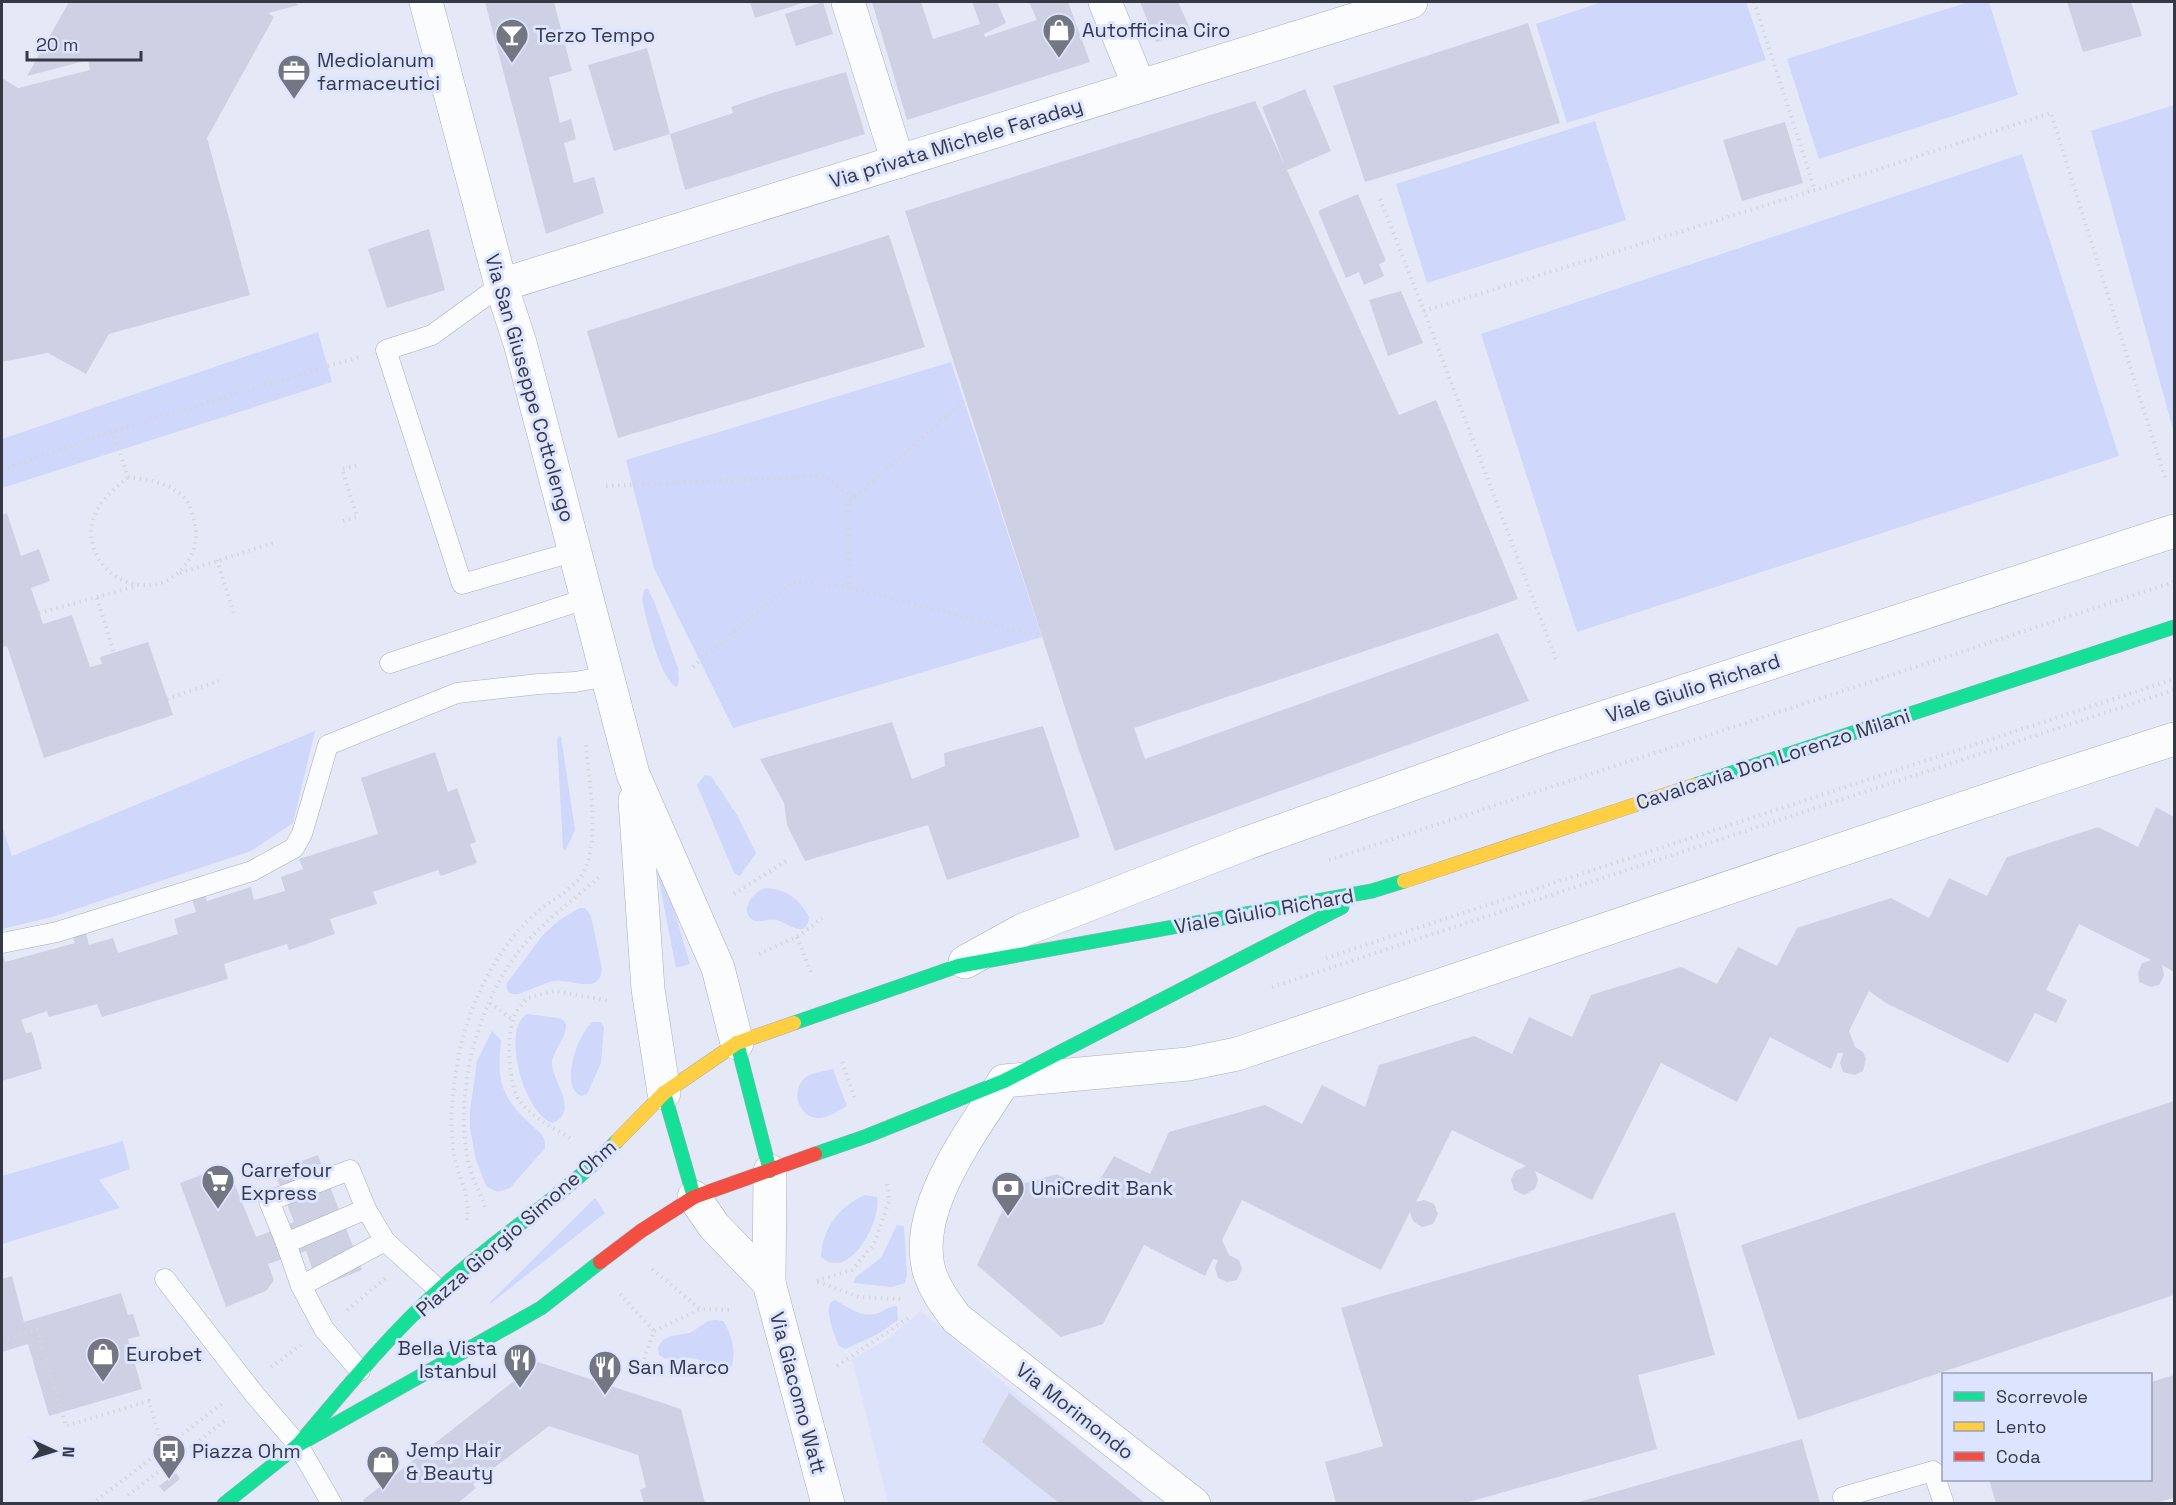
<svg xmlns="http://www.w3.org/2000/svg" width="2176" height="1505" font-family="'Space Grotesk',sans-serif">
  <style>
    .built { fill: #dce2fa }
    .green { fill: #cfd7fa }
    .building { fill: #cdd1e3 }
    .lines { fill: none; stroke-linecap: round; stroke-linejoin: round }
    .lane-casing { stroke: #aaadb9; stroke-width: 21 }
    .street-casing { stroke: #aaadb9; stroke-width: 34 }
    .fast-casing { stroke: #aaadb9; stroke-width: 15 }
    .slow-casing { stroke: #aaadb9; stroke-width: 15 }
    .jam-casing { stroke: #aaadb9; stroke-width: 15 }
    .path { stroke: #d5d6db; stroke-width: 4; stroke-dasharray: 1.5 4.5; stroke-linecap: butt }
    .lane { stroke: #fbfcfe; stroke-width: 20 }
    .street { stroke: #fbfcfe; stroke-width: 33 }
    .fast { stroke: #16e098; stroke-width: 14 }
    .slow { stroke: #ffcf43; stroke-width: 14 }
    .jam { stroke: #f24e42; stroke-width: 14 }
    .labels { text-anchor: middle; stroke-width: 6; stroke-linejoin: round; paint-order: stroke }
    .poi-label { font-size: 20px; fill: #353845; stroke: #dde4ff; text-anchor: start }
    .street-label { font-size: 20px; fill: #353845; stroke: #dde4ff }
  </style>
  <rect width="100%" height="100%" fill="#e5e9f7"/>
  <path class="built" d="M921 1311 1123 1486 1145 1503H888L852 1359 886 1340Z"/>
  <g class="green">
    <path d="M1602 2H1746L1766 60 1567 123 1536 24Z"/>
    <path d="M1969 2H1989L2018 95 1819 159 1787 59Z"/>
    <path d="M2174 105V433L2091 131Z"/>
    <path d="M1595 121 1626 220 1427 283 1396 184Z"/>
    <path d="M2022 154 2119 456 1577 632 1481 334Z"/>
    <path d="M318 332 332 382 2 488V439Z"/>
    <path d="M951 362 1042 637 733 728 654 568 626 460Z"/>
    <path d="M647 588 654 601 678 668 679 680 677 687C660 681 646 618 642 600L644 590Z"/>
    <path d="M315 731 293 823 251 851 52 917 2 929V826L12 856Z"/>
    <path d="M559 736 561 737 575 830 565 851 563 848 557 740Z"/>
    <path d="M705 775 711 776 737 815 756 853 740 876 734 873 697 785Z"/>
    <path d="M656 849 690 964 676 968 653 850Z"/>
    <path d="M766 888C786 889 800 899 809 917 807 941 787 922 776 920 769 918 759 924 753 920 738 911 754 890 766 888Z"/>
    <path d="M579 908H585L591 916 602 969C600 996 571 978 554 981 541 984 530 990 518 994 509 995 505 991 507 983L543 935 557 922Z"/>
    <path d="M527 1014 558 1018C579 1023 552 1050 552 1063 552 1083 580 1109 553 1123 525 1116 500 1030 527 1014Z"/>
    <path d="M593 1022H600L604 1026 601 1063 587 1094 582 1096C558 1089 578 1032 593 1022Z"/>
    <path d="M492 1031 501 1040C500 1057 497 1075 505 1092 514 1111 527 1120 541 1134 545 1138 545 1143 545 1148L510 1188 498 1192 487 1187 484 1181 476 1160 470 1128V1111L477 1061Z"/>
    <path d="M833 1069 847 1106C839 1110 829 1117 821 1118 799 1120 789 1090 806 1077 812 1073 825 1071 833 1069Z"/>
    <path d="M123 1141 130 1169 99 1180 120 1208 2 1244V1176Z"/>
    <path d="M865 1195 877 1197C882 1219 850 1283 821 1257 822 1229 839 1206 865 1195Z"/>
    <path d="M595 1198 605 1213 490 1304V1302Z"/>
    <path d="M897 1225 904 1226 907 1275 905 1283 892 1287 853 1283 856 1277 881 1258Z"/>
    <path d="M835 1300C848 1307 862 1319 878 1313 885 1310 888 1307 897 1306L898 1320 878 1334 845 1349 838 1345C834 1332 826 1317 830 1303Z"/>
    <path d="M715 1320 723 1321C732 1334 737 1353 731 1368 717 1374 709 1361 696 1359 683 1356 669 1363 659 1355L658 1347 663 1340 671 1336 690 1333 708 1321Z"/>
  </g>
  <g class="building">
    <path d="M69 2H294L299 5 268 13 274 17 207 138 250 295 109 334 86 374 48 353 2 362V78L18 88 90 70 88 60 27 76Z"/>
    <path d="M485 2H554L572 71 549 77 560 123 571 119 576 139 564 143 574 183 594 177 604 213 546 234Z"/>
    <path d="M750 2H806L755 18Z"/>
    <path d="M823 2 833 34 796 46 785 14Z"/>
    <path d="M872 2H921L933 39 980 24 972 2H997L1006 23 984 34 985 37 1037 20 1029 2H1068L1090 62 907 120Z"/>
    <path d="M1140 2H1178L1191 31 1156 42Z"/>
    <path d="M2067 2H2131L2142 36 2083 52Z"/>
    <path d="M1528 23 1560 123 1365 182 1333 86Z"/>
    <path d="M647 48 670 134 614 151 588 65Z"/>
    <path d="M846 72 865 134 685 190 670 134 733 113 731 107 769 94Z"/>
    <path d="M1305 89 1331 151 1287 170 1399 415 1436 400 1518 599 1488 610 1134 728 1145 759 1498 633 1529 701 1115 851 1078 748 905 211 1255 101 1285 166 1262 107Z"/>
    <path d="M1785 122 1803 183 1742 201 1723 140Z"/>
    <path d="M1358 194 1386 261 1379 264 1384 276 1364 285 1359 272 1346 278 1318 211Z"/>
    <path d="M429 229 445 290 387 308 368 249Z"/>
    <path d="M889 235 925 347 618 438 587 331Z"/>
    <path d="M1401 291 1423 343 1388 356 1369 300Z"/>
    <path d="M7 513 21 556 39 549 50 581 31 588 43 624 72 615 90 667 102 664 100 657 148 642 173 715 44 758 7 646 2 647V515Z"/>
    <path d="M892 722 912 779 945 766 944 753 1043 726 1080 837 947 880 928 825 805 861 787 825 784 803 760 759Z"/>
    <path d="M435 752 448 792 457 788 476 842 470 844 477 863 441 876 438 870 373 892 377 904 330 919 335 934 289 950 287 944 224 964 228 979 102 1017 97 1004 49 1017 47 1011 21 1020 26 1033 32 1032 42 1069 2 1081V957L4 956 5 962 75 943 73 937 86 933 89 945 113 938 118 953 178 934 174 919 196 912 192 899 205 895 207 901 251 887 254 900 285 891 281 877 303 869 299 859 378 834 361 778Z"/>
    <path d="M2156 807 2174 817V972L2162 965 2164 976 2159 985 2151 987 2139 982 2138 973 2142 963 2151 960 2079 924 2046 990 2067 1000 2056 1023 2035 1013 2008 1063 1886 1003 1869 991 1849 1031 1855 1047 1863 1052 1866 1059 1863 1071 1855 1075 1843 1072 1840 1063 1843 1053H1838L1831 1069 1770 1037 1737 1102 1661 1063 1592 1200 1535 1171 1538 1180 1535 1189 1524 1195 1514 1190 1511 1180 1515 1171 1526 1166 1452 1130 1416 1202 1424 1200 1434 1204 1438 1214 1433 1224 1422 1227 1413 1221 1410 1212 1381 1270 1242 1200 1222 1240 1229 1255 1239 1260 1242 1269 1237 1280 1227 1282 1218 1278 1215 1268 1218 1260 1213 1259 1205 1276 1144 1245 1103 1324 1061 1337 977 1265 1014 1186 1057 1174 1092 1193 1114 1156 1150 1174 1169 1132 1265 1105 1302 1124 1322 1085 1365 1107 1379 1065 1474 1036 1512 1054 1529 1017 1572 1037 1591 995 1681 967 1717 984 1738 947 1777 966 1797 928 1891 898 1929 918 1949 878 1987 896 2007 857 2058 840 2098 827 2138 847Z"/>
    <path d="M2174 1101V1295L1798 1420 1741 1245Z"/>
    <path d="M318 1155 362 1270 319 1287 306 1251 268 1264 274 1280 266 1291 226 1307 180 1183 227 1165 256 1237 294 1222 274 1171Z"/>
    <path d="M1675 1212 1715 1355 1638 1375 1657 1449 1465 1503H1336L1325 1462 1383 1446 1341 1308Z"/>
    <path d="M12 1276 24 1322 121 1293 128 1315 133 1314 140 1336 128 1339 142 1389 49 1416 28 1344 2 1352V1279Z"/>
    <path d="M538 1362 681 1409 705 1503H644L640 1490 646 1487 638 1455 549 1426 473 1484 476 1488 458 1503H364L363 1500Z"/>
    <path d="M2174 1375V1498L2155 1503H1996L1989 1480H2150L2151 1382Z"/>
    <path d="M1009 1393 1145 1503H1059L982 1442Z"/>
    <path d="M1802 1439 1820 1503H1575Z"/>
    <path d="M176 1473 180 1479 164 1492 159 1486Z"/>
  </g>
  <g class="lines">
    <g class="lane-casing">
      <g id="lane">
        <path d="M501 285 432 335 386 350 462 584 576 551"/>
        <path d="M390 663 588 598"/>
        <path d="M2 943 57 932 252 871 294 848 302 834 328 745 457 693 539 684 575 682 608 676"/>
        <path d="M286 1243 269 1201 350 1170 366 1209"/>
        <path d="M165 1279 255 1395 298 1445 332 1504"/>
        <path d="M301 1286 286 1243 366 1209 385 1241"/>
        <path d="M360 1371 324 1329 301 1286 385 1241 439 1290"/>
        <path d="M1843 1497 1933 1471 1944 1504"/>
      </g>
    </g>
    <g class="street-casing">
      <g id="street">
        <path d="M426 2 501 285 520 343 633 774 718 968 737 1043"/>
        <path d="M848 2 898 162"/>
        <path d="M1105 2 1139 86"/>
        <path d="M501 285 1411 2"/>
        <path d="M635 800 648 989 664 1093"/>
        <path d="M965 962 1023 930 1247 843 1553 734 2174 531"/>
        <path d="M770 1171 769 1283 828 1504"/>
        <path d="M694 1197 714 1226 769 1283"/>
        <path d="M1194 1504 956 1318C946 1304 936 1291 930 1274 910 1211 972 1132 1004 1081L1188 1064 1237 1054 2044 781 2174 739"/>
      </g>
    </g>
    <g class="fast-casing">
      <g id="fast">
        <path d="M1695 785 2174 627"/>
        <path d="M794 1023 958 966 1372 891 1404 881"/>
        <path d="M737 1043 770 1171"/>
        <path d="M664 1093 694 1197"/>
        <path d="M815 1154 867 1136 1004 1081 1342 907"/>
        <path d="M298 1445C343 1392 387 1337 439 1290 496 1238 563 1197 617 1141"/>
        <path d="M224 1504 298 1445 541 1308 600 1262"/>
      </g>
    </g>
    <g class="slow-casing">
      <g id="slow">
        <path d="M1404 881 1695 785"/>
        <path d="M617 1141 664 1093 737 1043 794 1023"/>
      </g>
    </g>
    <g class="jam-casing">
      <path id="jam" d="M600 1262 641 1231 694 1197 815 1154"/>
    </g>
    <g class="path">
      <path d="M1754 2 1815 190"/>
      <path d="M1380 199 1424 311"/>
      <path d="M964 401 848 503 849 587 1042 637"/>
      <path d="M113 431 128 477"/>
      <path d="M2 470 113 431 359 357"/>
      <path d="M128 477C152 480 185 485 192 513 198 533 198 547 186 564 150 613 74 570 95 514 101 499 116 488 128 477Z"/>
      <path d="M606 486 822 476 854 497"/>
      <path d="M343 521 357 517 342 469 359 465"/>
      <path d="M217 560 234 614"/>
      <path d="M180 573 273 543"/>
      <path d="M97 598 114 653"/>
      <path d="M39 613 137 586"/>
      <path d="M1556 659 1424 311 1815 190 2051 113 2166 481"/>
      <path d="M693 667 792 582 849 587"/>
      <path d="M167 699 219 681"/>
      <path d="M1329 860 2174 582"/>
      <path d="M734 894 786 861"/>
      <path d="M797 937 812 975"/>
      <path d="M759 954 800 935 822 918"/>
      <path d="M1326 958 2174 679"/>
      <path d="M1272 987 2174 690"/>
      <path d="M490 1003 513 1020"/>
      <path d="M842 1062 856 1101"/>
      <path d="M570 1138C553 1128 535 1119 521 1103 508 1087 506 1037 514 1017 516 1010 523 1004 527 998L555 991 610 1001"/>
      <path d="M887 1184 889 1201 874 1244 852 1270 815 1281 859 1297 903 1299"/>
      <path d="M485 1207C481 1194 474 1182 470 1169 452 1102 475 1010 516 955 537 926 573 901 599 877"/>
      <path d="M467 1220C471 1197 458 1176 454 1154 448 1118 454 1076 462 1041 474 994 500 944 537 912 553 898 578 888 586 867 599 831 589 783 586 745"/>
      <path d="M652 1269 700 1309 733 1310"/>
      <path d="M620 1294 654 1331"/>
      <path d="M347 1310 386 1278"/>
      <path d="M2 1340 37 1330 66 1426 149 1401 163 1449 173 1461"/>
      <path d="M644 1359 654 1331 700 1309"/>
      <path d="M837 1366 910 1317"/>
      <path d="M271 1367 301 1345"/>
      <path d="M128 1495 226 1420"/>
      <path d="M92 1504 224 1402"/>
    </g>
    <use href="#lane" class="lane"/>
    <use href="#street" class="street"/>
    <use href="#fast" class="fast"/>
    <use href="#slow" class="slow"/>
    <use href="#jam" class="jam"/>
  </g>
  <defs>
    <g id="shop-pin" transform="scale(1.725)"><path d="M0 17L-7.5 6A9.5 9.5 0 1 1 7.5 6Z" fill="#737683" stroke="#dde4ff"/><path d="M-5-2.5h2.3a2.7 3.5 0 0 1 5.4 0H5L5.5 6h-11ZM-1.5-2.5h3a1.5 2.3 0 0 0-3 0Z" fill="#fff"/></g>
    <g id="bar-pin" transform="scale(1.725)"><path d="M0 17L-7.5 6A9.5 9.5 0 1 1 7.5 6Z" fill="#737683" stroke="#dde4ff"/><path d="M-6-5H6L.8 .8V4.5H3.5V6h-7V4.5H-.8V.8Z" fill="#fff"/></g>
    <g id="office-pin" transform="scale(1.725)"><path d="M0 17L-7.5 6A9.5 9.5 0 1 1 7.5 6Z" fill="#737683" stroke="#dde4ff"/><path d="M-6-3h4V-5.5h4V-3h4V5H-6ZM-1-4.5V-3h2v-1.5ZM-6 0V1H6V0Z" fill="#fff"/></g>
    <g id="supermarket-pin" transform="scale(1.725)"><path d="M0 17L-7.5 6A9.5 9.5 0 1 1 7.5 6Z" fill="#737683" stroke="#dde4ff"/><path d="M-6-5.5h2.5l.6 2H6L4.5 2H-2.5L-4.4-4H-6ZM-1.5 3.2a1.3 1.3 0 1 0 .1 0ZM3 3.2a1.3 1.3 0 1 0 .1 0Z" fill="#fff"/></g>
    <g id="bank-pin" transform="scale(1.725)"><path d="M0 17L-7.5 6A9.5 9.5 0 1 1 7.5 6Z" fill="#737683" stroke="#dde4ff"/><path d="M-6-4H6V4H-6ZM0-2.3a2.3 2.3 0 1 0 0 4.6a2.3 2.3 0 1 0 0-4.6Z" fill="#fff"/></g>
    <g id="restaurant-pin" transform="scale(1.725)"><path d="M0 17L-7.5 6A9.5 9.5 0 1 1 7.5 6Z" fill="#737683" stroke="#dde4ff"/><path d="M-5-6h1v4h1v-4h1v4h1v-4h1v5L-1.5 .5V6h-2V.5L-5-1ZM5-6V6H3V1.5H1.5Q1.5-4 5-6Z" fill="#fff"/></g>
    <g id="bus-pin" transform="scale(1.725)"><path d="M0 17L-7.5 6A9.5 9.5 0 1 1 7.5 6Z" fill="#737683" stroke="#dde4ff"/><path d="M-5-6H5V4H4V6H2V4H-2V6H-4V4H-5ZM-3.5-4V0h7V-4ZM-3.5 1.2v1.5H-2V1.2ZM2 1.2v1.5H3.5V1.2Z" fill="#fff"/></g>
  </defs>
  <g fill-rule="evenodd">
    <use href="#shop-pin" x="1059" y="30"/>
    <use href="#bar-pin" x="512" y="35"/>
    <use href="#office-pin" x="294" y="71"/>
    <use href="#supermarket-pin" x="218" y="1181"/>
    <use href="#bank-pin" x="1008" y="1188"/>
    <use href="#shop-pin" x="103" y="1354"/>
    <use href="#restaurant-pin" x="520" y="1360"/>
    <use href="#restaurant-pin" x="605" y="1367"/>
    <use href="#bus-pin" x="169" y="1451"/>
    <use href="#shop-pin" x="383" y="1462"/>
  </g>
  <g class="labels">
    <g class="poi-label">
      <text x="1082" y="37">Autofficina Ciro</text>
      <text x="535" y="42">Terzo Tempo</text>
      <text x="317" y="67">Mediolanum<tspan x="317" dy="23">farmaceutici</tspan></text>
      <text x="241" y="1177">Carrefour<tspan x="241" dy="23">Express</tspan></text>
      <text x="1031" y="1195">UniCredit Bank</text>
      <text x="497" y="1355" text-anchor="end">Bella Vista<tspan x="497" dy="23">Istanbul</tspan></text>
      <text x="126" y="1361">Eurobet</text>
      <text x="628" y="1374">San Marco</text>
      <text x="406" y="1457">Jemp Hair<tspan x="406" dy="23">&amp; Beauty</tspan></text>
      <text x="192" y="1458">Piazza Ohm</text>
    </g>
    <g class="street-label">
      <text transform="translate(956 143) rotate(-17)" y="7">Via privata Michele Faraday</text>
      <text transform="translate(530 388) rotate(74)" y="7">Via San Giuseppe Cottolengo</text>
      <text transform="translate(1693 688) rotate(-18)" y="7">Viale Giulio Richard</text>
      <text transform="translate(1773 759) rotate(-18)" y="7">Cavalcavia Don Lorenzo Milani</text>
      <text transform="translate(1264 911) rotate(-10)" y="7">Viale Giulio Richard</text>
      <text transform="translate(516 1228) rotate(-41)" y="7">Piazza Giorgio Simone Ohm</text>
      <text transform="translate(798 1393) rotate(75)" y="7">Via Giacomo Watt</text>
      <text transform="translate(1075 1411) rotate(38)" y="7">Via Morimondo</text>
    </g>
  </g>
  <rect width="2176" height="1505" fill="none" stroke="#353845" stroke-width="6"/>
  <rect x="1942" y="1373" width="210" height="108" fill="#dde4ff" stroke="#9a9fb5" stroke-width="1.5"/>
  <rect x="1954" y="1392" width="30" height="9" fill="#16e098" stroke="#9a9fb5" stroke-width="1.5"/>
  <text x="1996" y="1403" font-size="18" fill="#353845">Scorrevole</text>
  <rect x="1954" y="1422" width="30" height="9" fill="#ffcf43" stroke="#9a9fb5" stroke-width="1.5"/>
  <text x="1996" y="1433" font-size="18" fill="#353845">Lento</text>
  <rect x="1954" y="1452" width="30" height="9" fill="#f24e42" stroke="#9a9fb5" stroke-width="1.5"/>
  <text x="1996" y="1463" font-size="18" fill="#353845">Coda</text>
  <g transform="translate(54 1451) rotate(94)" stroke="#dde4ff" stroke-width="4.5" paint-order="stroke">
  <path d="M0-4.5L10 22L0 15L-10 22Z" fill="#353845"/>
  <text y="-9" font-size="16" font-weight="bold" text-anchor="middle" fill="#353845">N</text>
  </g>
  <path d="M27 51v9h114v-9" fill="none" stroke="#353845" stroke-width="3"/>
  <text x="36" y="51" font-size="18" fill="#353845" stroke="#dde4ff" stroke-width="4.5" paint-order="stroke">20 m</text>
</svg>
